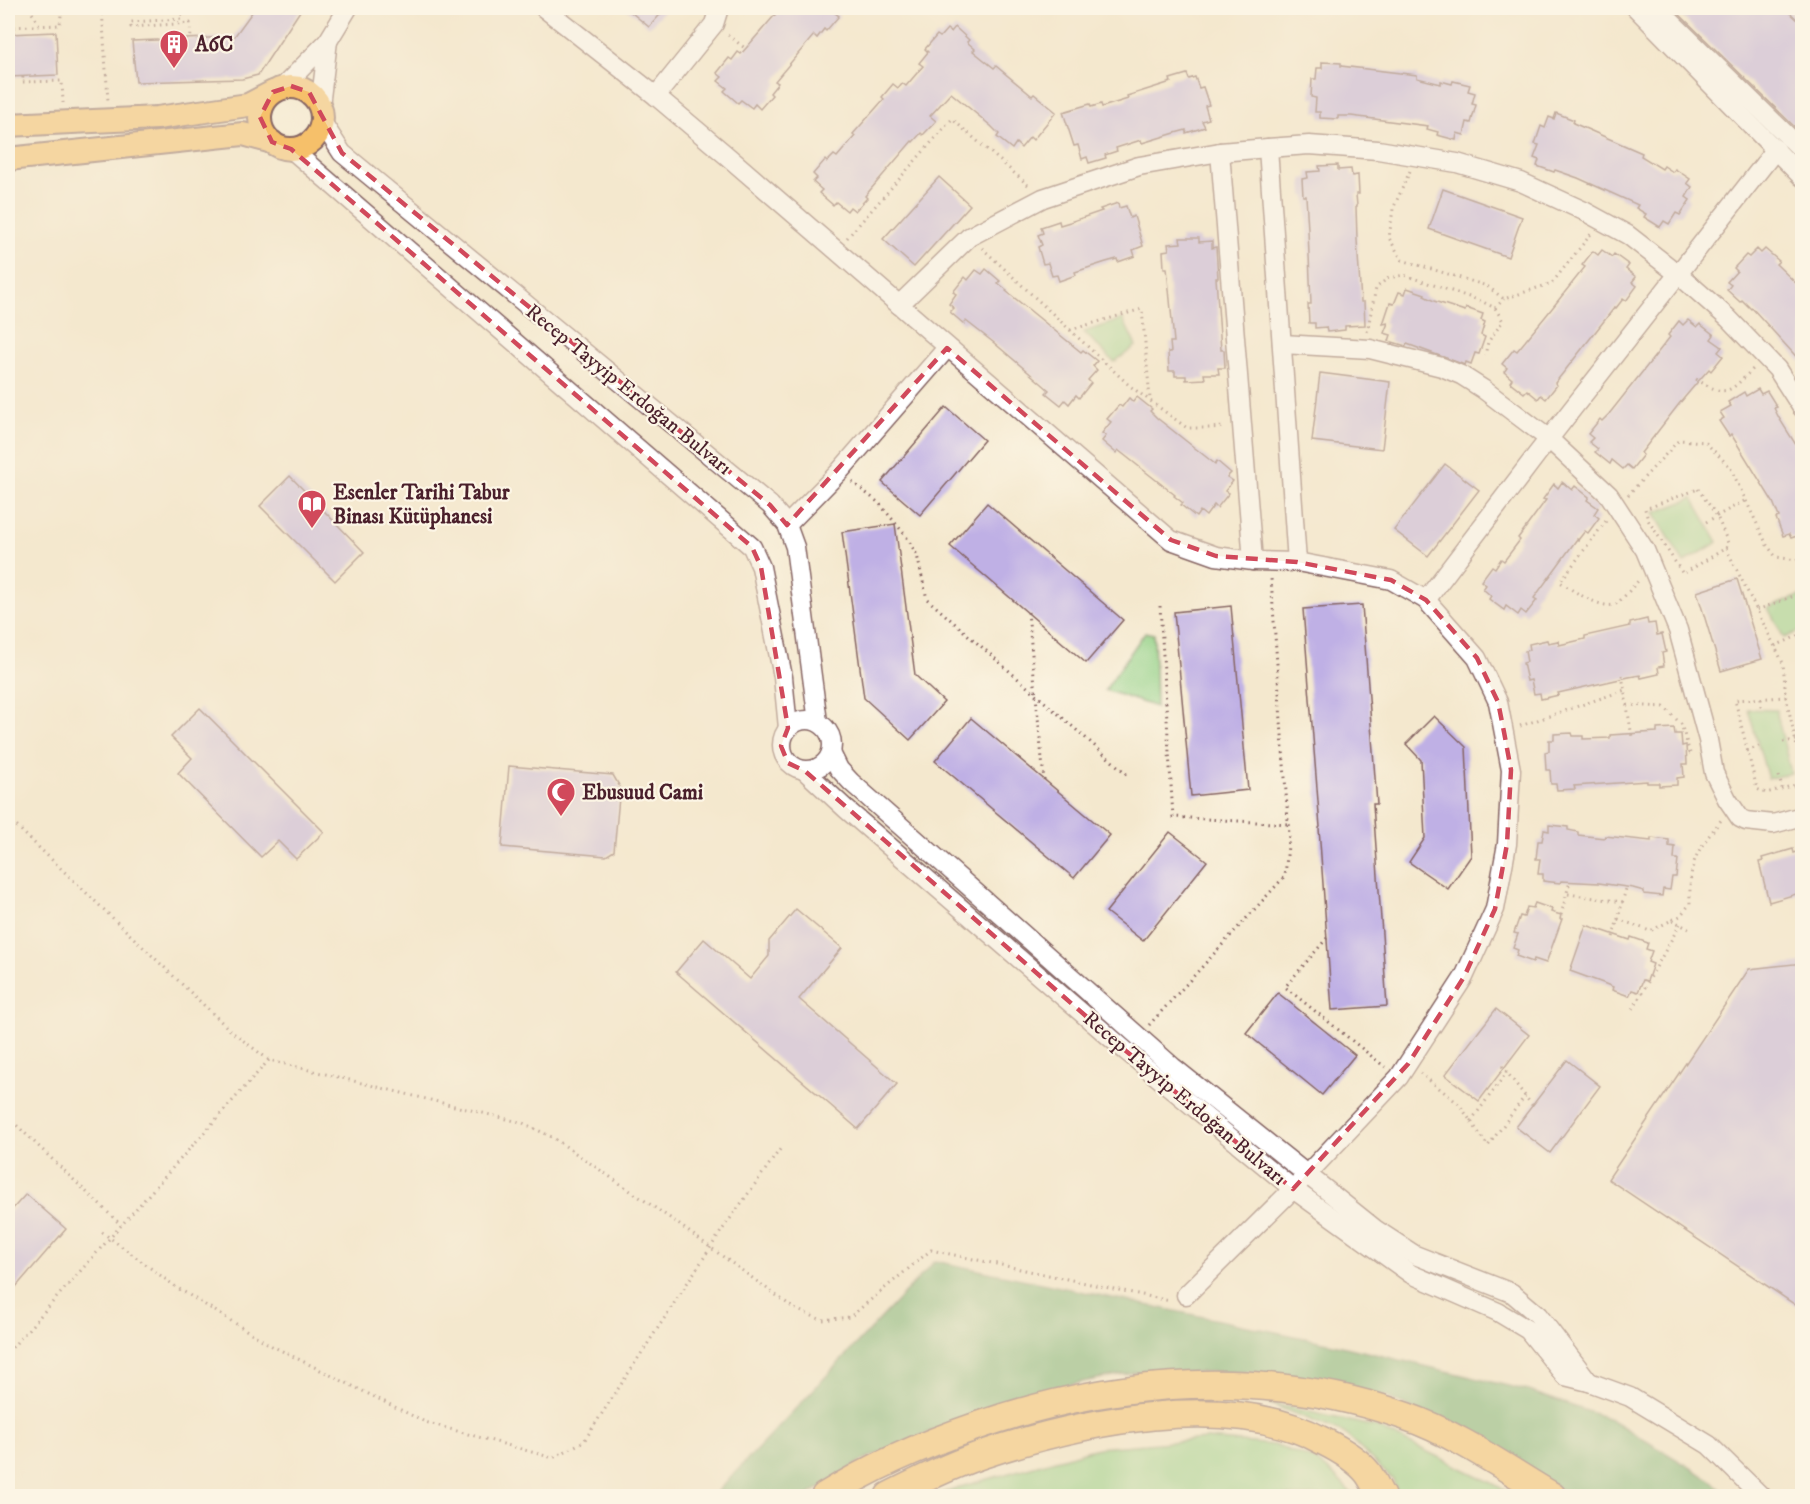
<svg xmlns="http://www.w3.org/2000/svg" width="1810" height="1504" font-family="'IM FELL DW Pica',serif">
  <style>
    .green { fill: #91d086; stroke: #6e7858; stroke-width: 1.5 }
    .forest { fill: #74b273; stroke: #5f684f; stroke-width: 1.5 }
    .building { fill: #bfb0e5 }
    .lines { fill: none; stroke-linecap: round; stroke-linejoin: round }
    .minor-casing { stroke: #866564; stroke-width: 21 }
    .major-casing { stroke: #866564; stroke-width: 26 }
    .highway-casing { stroke: #866564; stroke-width: 30 }
    .path { stroke: #866564; stroke-width: 3; stroke-dasharray: 1.5 4.5; stroke-linecap: butt }
    .minor { stroke: #fff; stroke-width: 18 }
    .major { stroke: #f6c06b; stroke-width: 22 }
    .highway { stroke: #f6c06b; stroke-width: 27 }
    .marked { fill: none; stroke: #d1495b; stroke-width: 4.5; stroke-dasharray: 12 8; stroke-linejoin: round }
    .labels { text-anchor: middle; stroke-width: 4.5; stroke-linejoin: round; paint-order: stroke }
    .poi-label { font-size: 21px; font-weight: bold; fill: #4a1f2b; stroke: #fcf5e5; text-anchor: start }
    .street-label { font-size: 21px; fill: #4a1f2b; stroke: #fcf5e5 }
  </style>
  <rect width="100%" height="100%" fill="#fcf5e5"/>
  <filter id="ink" filterUnits="userSpaceOnUse"><feTurbulence type="fractalNoise" baseFrequency=".0167" numOctaves="2"/><feDisplacementMap in="SourceGraphic" scale="12" xChannelSelector="R" yChannelSelector="G"/><feConvolveMatrix kernelMatrix="1 2 1 2 8 2 1 2 1" color-interpolation-filters="sRGB"/></filter>
  <filter id="wash" filterUnits="userSpaceOnUse"><feTurbulence type="fractalNoise" baseFrequency=".008" numOctaves="4" result="noise"/><feDisplacementMap in="SourceGraphic" scale="24" xChannelSelector="R" yChannelSelector="G"/><feGaussianBlur stdDeviation="1.35" result="paint"/><feColorMatrix in="noise" values="0 0 0 0 0 0 0 0 0 0 0 0 0 0 0 0 0 1.4 0 .05"/><feComposite in="paint" operator="in"/></filter>
  <g filter="url(#wash)">
    <rect width="100%" height="100%" fill="#f4e8ce"/>
    <g class="green">
      <path d="M1123 319 1136 346 1114 362 1084 332Z"/>
      <path d="M1693 498 1718 542 1684 563 1654 513Z"/>
      <path d="M1802 595V630L1784 638 1768 608Z"/>
      <path d="M1145 632 1154 634 1156 707 1105 690Z"/>
      <path d="M1748 709 1776 710 1791 773 1768 779Z"/>
      <path d="M1265 1402 1376 1427 1490 1482 1515 1496H1398L1393 1480 1344 1433Z"/>
      <path d="M1207 1439 1274 1445 1315 1460 1335 1476 1354 1496H936L953 1489 1098 1448Z"/>
    </g>
    <path class="forest" d="M935 1261 1333 1344 1529 1391 1610 1419 1711 1480 1727 1496H1572L1480 1441 1387 1397 1257 1372H1134L1021 1394 863 1460 807 1496H713Z"/>
    <g id="blocks">
      <g class="building">
        <path d="M255 8H302L258 75 242 79 136 82 132 41 234 37Z"/>
        <path d="M626 8H666L649 27Z"/>
        <path d="M781 8H828L839 16 826 31 824 29 817 38 814 35 775 81 778 83 770 93 772 95 760 109 755 104 752 108 741 100 738 103 724 91 727 88 718 81 722 77 717 73 729 58 732 60 738 52 741 54Z"/>
        <path d="M1673 8H1785L1803 25V135Z"/>
        <path d="M955 27 969 40 967 42 975 49 973 51 994 68 996 66 1032 96 1034 94 1056 112 1033 140 1030 137 1021 148 1016 143 1012 149 997 137 999 134 991 126 951 93 930 116 936 121 923 135 921 133 913 142 912 141 865 196 867 198 855 211 850 207 847 211 836 202 833 205 819 193 822 190 813 182 817 178 813 174 825 160 827 162 834 155 837 157 855 136 853 134 884 99 882 97 893 84 898 88 902 83 906 86 923 66 919 63 928 52 925 49 937 35 940 37 947 29 951 32Z"/>
        <path d="M56 32 58 75 8 77V34Z"/>
        <path d="M1322 62 1341 63V66L1417 75V78L1441 84V81L1452 84 1453 81 1470 85 1468 91 1475 93 1472 104 1476 105 1471 123 1467 122 1464 135 1457 133 1456 140 1437 135 1438 132 1427 129 1428 126 1351 116H1338V119L1320 118V112H1315L1316 98 1311 97 1312 79H1316L1317 68H1322Z"/>
        <path d="M1187 74 1189 79 1195 77 1199 88 1203 87 1209 105 1205 106 1209 119 1202 121 1205 127 1186 133V130L1175 133 1142 143 1141 140 1116 148 1117 151 1105 155 1106 158 1089 163 1087 157 1082 159 1078 145 1074 146 1063 112 1090 104 1091 107 1101 104 1102 107 1128 99 1127 96 1171 82 1170 79Z"/>
        <path d="M1556 113 1574 120 1573 123 1642 153 1641 156 1662 169 1664 166 1673 172 1675 169 1690 179 1687 183 1692 187 1686 197 1690 200 1680 215 1676 213 1669 224 1664 221 1660 227 1644 217 1646 214 1636 208 1638 205 1578 178 1555 170 1554 172 1537 166 1539 160 1534 158 1539 145 1535 144 1541 126 1545 128 1549 117 1554 119Z"/>
        <path d="M1338 165V170L1351 169 1352 176 1358 175 1359 194H1356L1357 206H1356L1357 240 1361 302H1364L1365 325 1345 326V330L1327 332 1326 327 1315 328V323H1309L1308 304H1311L1308 230 1306 196H1303L1302 179 1308 178 1307 172 1320 171 1319 166Z"/>
        <path d="M939 177 970 205 914 267 883 239Z"/>
        <path d="M1443 189 1522 217 1508 257 1429 229Z"/>
        <path d="M1118 203 1119 208 1126 206 1130 218 1134 216 1143 246 1133 250 1135 256 1118 262 1117 259 1106 262 1075 272 1076 275 1059 281 1057 275 1052 276 1048 263 1043 264 1038 247 1042 245 1038 235 1043 233 1041 227 1059 221 1060 225 1070 222 1102 211 1100 209Z"/>
        <path d="M1180 238H1199V242L1212 241V248L1216 247 1218 278H1216L1221 350H1224L1225 368H1218L1219 374H1204L1205 379 1186 380V376H1175V371H1169L1168 352H1171L1170 342H1174L1167 268H1164L1163 251 1169 250 1168 244 1181 243Z"/>
        <path d="M1757 249 1761 253 1765 249 1779 261 1776 264 1803 290V364L1752 308 1751 309 1742 300 1740 302 1727 290 1731 285 1727 282 1737 271 1734 268 1746 255 1749 257Z"/>
        <path d="M1602 250 1612 257 1614 254 1629 265 1626 269 1636 277 1632 282 1637 286 1626 301 1623 299 1616 308 1615 307 1563 373 1555 383 1557 385 1546 399 1541 395 1538 399 1527 390 1524 393 1510 382 1512 379 1504 372 1507 368 1502 364 1514 349 1517 351 1545 317 1585 267 1582 265 1593 251 1598 255Z"/>
        <path d="M986 269 1000 281 998 283 1007 290 1006 291 1033 313 1081 352 1083 350 1097 361 1093 366 1097 370 1088 380 1091 383 1079 398 1076 395 1069 404 1065 400 1061 405 1046 393 1049 390 1041 383 993 342 966 321 964 324 950 312 954 308 949 304 956 294 953 292 965 277 968 280 976 270 982 274Z"/>
        <path d="M1407 288 1425 294 1424 296 1434 301 1465 311 1466 308 1483 314 1481 320 1485 322 1481 335 1485 337 1479 354 1475 353 1471 364 1466 362 1465 365 1407 344 1406 346 1389 341 1391 335 1384 333 1388 323 1383 324 1390 303 1394 304 1399 292 1405 294Z"/>
        <path d="M1688 320 1697 327 1700 324 1714 335 1711 339 1722 347 1718 352 1723 356 1711 371 1709 369 1701 378 1679 404 1641 453 1643 455 1632 469 1627 465 1623 469 1612 460 1610 464 1595 452 1598 449 1589 442 1593 438 1588 434 1600 419 1602 421 1609 414 1670 337 1668 335 1679 321 1683 325Z"/>
        <path d="M1320 373 1390 382 1382 449 1312 441Z"/>
        <path d="M1758 389 1761 394 1767 391 1777 407 1774 408 1779 418 1803 456V534L1791 538 1789 534 1783 536 1776 518 1779 517 1773 502 1731 434 1729 436 1719 421 1724 418 1720 412 1731 406 1728 402 1744 392 1746 396Z"/>
        <path d="M1137 397 1152 409 1150 411 1157 418 1215 464 1217 461 1231 473 1227 477 1233 481 1225 491 1229 493 1217 508 1214 505 1206 516 1200 511 1196 517 1181 505 1183 503 1174 496 1175 495 1118 450 1116 453 1102 441 1106 436 1102 433 1111 422 1107 419 1119 405 1122 407 1129 398 1133 402Z"/>
        <path d="M946 407 984 440 920 515 882 482Z"/>
        <path d="M1445 464 1479 490 1428 556 1394 530Z"/>
        <path d="M290 476 364 552 335 581 260 506Z"/>
        <path d="M1562 482 1572 490 1575 486 1589 497 1587 500 1598 508 1594 514 1599 518 1588 533 1585 531 1578 540 1577 539 1534 598 1537 600 1526 614 1521 610 1518 615 1506 606 1504 610 1489 599 1491 596 1483 589 1486 585 1481 581 1492 566 1495 568 1501 559 1504 561 1520 540 1518 538 1546 500 1543 499 1554 484 1558 488Z"/>
        <path d="M987 503 1123 620 1086 663 950 546Z"/>
        <path d="M895 524 915 675 944 702 910 740 864 698 842 532Z"/>
        <path d="M1737 579 1762 659 1721 671 1697 592Z"/>
        <path d="M1362 605 1377 804H1373L1387 1006 1332 1010 1319 828 1320 827 1303 609Z"/>
        <path d="M1231 606 1248 790 1191 796 1174 612Z"/>
        <path d="M1647 619 1648 624 1655 623 1657 635 1662 634 1666 652 1662 653 1664 666 1658 667 1659 674 1641 678 1640 675 1629 677 1558 693 1559 695 1541 699 1540 693 1534 694 1531 680 1527 681 1523 663 1527 662 1525 651 1530 650 1529 644 1547 640 1548 643 1558 641 1559 645 1585 639V636L1630 626V623Z"/>
        <path d="M200 708 324 832 296 859 278 841 261 857 178 773 192 758 171 737Z"/>
        <path d="M1434 716 1466 747 1471 856 1448 889 1409 862 1425 838 1421 760 1406 744Z"/>
        <path d="M971 718 1110 835 1074 878 935 761Z"/>
        <path d="M1674 728 1675 734H1681L1682 746 1686 745 1687 764H1683L1684 777 1677 778V785L1659 786V783H1647V781L1574 786 1575 789 1557 790 1556 784H1551L1550 770H1546L1545 752 1549 751V740H1554V734L1572 733 1573 736H1583V739L1610 738V735L1657 732V729Z"/>
        <path d="M509 766 613 775 620 787 614 851 606 856 502 847Z"/>
        <path d="M1549 825 1568 827V830L1578 832V835L1604 838 1605 836 1651 841V838L1669 840V846L1675 847 1674 859H1678L1676 877H1672L1670 890 1663 889 1662 896 1644 894V891L1633 888 1599 883 1561 881 1560 883 1543 881V874H1538L1540 859H1536L1538 841H1542L1544 830 1549 831Z"/>
        <path d="M1170 832 1207 861 1143 941 1106 912Z"/>
        <path d="M1793 849 1794 853 1803 850V892L1769 902 1759 862 1763 861 1762 858Z"/>
        <path d="M1535 903 1552 909 1551 912 1561 915 1560 919H1562L1546 963 1534 959 1533 962 1516 956 1518 950 1513 948 1518 934 1514 933 1520 916 1524 917 1527 907 1533 908Z"/>
        <path d="M796 909 842 948 799 999 897 1084 858 1129 676 972 704 939 750 979 769 956V941Z"/>
        <path d="M1586 925 1630 940 1631 937 1648 943 1646 949 1652 951 1648 962 1653 964 1647 981 1643 980 1638 992 1632 990 1629 996 1612 990 1613 987 1603 983 1570 971Z"/>
        <path d="M1803 963V1310L1608 1179 1749 969Z"/>
        <path d="M1278 993 1355 1055 1322 1095 1246 1033Z"/>
        <path d="M1496 1009 1529 1035 1479 1101 1445 1075Z"/>
        <path d="M1567 1060 1600 1086 1550 1153 1516 1127Z"/>
        <path d="M26 1194 66 1229 8 1296V1214Z"/>
      </g>
    </g>
  </g>
  <g filter="url(#ink)">
    <use href="#blocks" fill-opacity="0" stroke="#866564" stroke-width="1.5"/>
    <g class="lines">
      <g class="minor-casing">
        <g id="minor">
          <path d="M544 8 656 96 726 155 1171 540 1216 556 1253 561 1297 562 1391 580 1426 600 1477 658 1498 702 1511 770 1507 844 1495 909 1464 977 1399 1077 1293 1189 1186 1295"/>
          <path d="M1636 8 1802 177"/>
          <path d="M1657 8 1802 150"/>
          <path d="M328 41 348 8"/>
          <path d="M282 88 328 41 320 106"/>
          <path d="M656 96 714 24 719 8"/>
          <path d="M322 122 342 153 770 505 787 525 795 547 818 722"/>
          <path d="M1268 148 1297 562"/>
          <path d="M291 149 752 547 761 567 783 677 788 728"/>
          <path d="M1220 152 1253 561"/>
          <path d="M899 305 969 237 1043 198 1139 166 1220 152 1268 148 1309 145 1378 150 1457 163 1521 182 1584 211 1628 235 1678 274 1728 318 1777 369 1802 408"/>
          <path d="M1282 344 1370 349 1442 367 1461 375 1483 389 1549 439 1609 495 1645 550 1678 630 1708 740 1714 773 1727 799 1740 818 1746 821 1773 824 1802 816"/>
          <path d="M787 525 839 472 947 348"/>
          <path d="M1426 600 1537 454 1776 149"/>
          <circle cx="807" cy="745" r="25"/>
          <path d="M831 753 839 769 851 782 1173 1067 1375 1229 1415 1255 1512 1293 1538 1315 1589 1382"/>
          <path d="M805 771 846 809 1126 1051 1293 1189 1411 1274 1498 1312 1528 1330 1565 1376 1589 1382 1630 1397 1709 1445 1761 1496"/>
        </g>
      </g>
      <g class="major-casing">
        <g id="major">
          <circle cx="291" cy="118" r="31"/>
          <path d="M8 125 157 118 248 105 273 92"/>
          <path d="M8 159 243 134 272 142"/>
        </g>
      </g>
      <g class="highway-casing">
        <g id="highway">
          <path d="M825 1496C873 1466 924 1444 977 1426 1115 1378 1265 1367 1405 1416 1457 1434 1505 1468 1552 1496"/>
          <path d="M889 1496C919 1481 949 1466 981 1455 1079 1422 1228 1389 1323 1441 1339 1449 1357 1459 1368 1473 1373 1480 1377 1489 1381 1496"/>
        </g>
      </g>
      <g class="path">
        <path d="M29 8 40 26"/>
        <path d="M102 8 108 101"/>
        <path d="M102 8H125"/>
        <path d="M182 8V19L131 22V27L190 23 191 39"/>
        <path d="M693 8 699 13"/>
        <path d="M776 8 779 10"/>
        <path d="M8 27 60 25 61 15 56 8"/>
        <path d="M728 35 746 49"/>
        <path d="M23 77 22 82 62 81 63 103"/>
        <path d="M1410 171 1393 209 1389 238 1402 260 1487 286 1504 299 1552 283 1591 234"/>
        <path d="M847 238 952 119 1028 185"/>
        <path d="M982 248 1130 386 1187 428H1209L1225 427"/>
        <path d="M1495 308 1504 299"/>
        <path d="M1070 330 1142 309 1150 399"/>
        <path d="M1367 332 1376 288 1388 278 1404 275 1481 301 1495 308 1503 321 1488 342 1485 355"/>
        <path d="M1696 379C1728 399 1729 392 1754 368"/>
        <path d="M852 482 879 503 906 536 917 555 927 599 1129 776"/>
        <path d="M1698 489 1717 516 1728 543 1726 548 1683 574 1648 520 1645 509Z"/>
        <path d="M1628 495 1679 440 1705 442 1730 467 1767 545 1776 557 1796 560 1802 557"/>
        <path d="M1606 521 1560 582C1572 590 1603 611 1616 604 1623 599 1633 586 1640 579"/>
        <path d="M1706 522 1746 500"/>
        <path d="M1726 548 1783 663 1786 697 1802 770"/>
        <path d="M1160 606 1173 817 1288 824"/>
        <path d="M1757 610 1802 593"/>
        <path d="M1028 612 1044 780"/>
        <path d="M1775 646 1802 634"/>
        <path d="M1622 675 1632 737"/>
        <path d="M1786 697 1735 700 1757 789 1766 793 1799 784 1802 779"/>
        <path d="M1761 699V709"/>
        <path d="M1627 705 1664 707 1681 724 1690 753H1693"/>
        <path d="M1520 726 1625 690"/>
        <path d="M1783 742 1796 740"/>
        <path d="M1747 751 1759 746"/>
        <path d="M1779 776 1782 788"/>
        <path d="M8 818 232 1032 269 1060 523 1123 552 1137 670 1218 795 1309 822 1320 850 1317 931 1250 1170 1301"/>
        <path d="M1568 894 1623 902"/>
        <path d="M1561 915 1570 881"/>
        <path d="M1618 919 1650 931 1680 916 1690 904C1689 861 1695 853 1722 819"/>
        <path d="M1672 920 1689 929"/>
        <path d="M1613 937 1627 885"/>
        <path d="M1327 938 1285 987 1385 1067"/>
        <path d="M1633 1009 1680 924"/>
        <path d="M1149 1025 1285 876 1289 835 1271 578"/>
        <path d="M1502 1066 1532 1105"/>
        <path d="M1420 1073 1459 1104 1488 1146 1525 1096"/>
        <path d="M8 1117 121 1225"/>
        <path d="M1471 1121 1507 1072"/>
        <path d="M102 1232 176 1287 272 1346 425 1422 553 1458 584 1441 722 1230 781 1148"/>
        <path d="M8 1352 269 1060"/>
      </g>
      <use href="#minor" class="minor"/>
      <use href="#major" class="major"/>
      <use href="#highway" class="highway"/>
    </g>
  </g>
  <path d="M0 0H1810V1504H0ZM291 86 309 92 342 153 770 505 787 525 947 348 1171 540 1216 556 1297 562 1391 580 1426 600 1477 658 1498 702 1504 732 1511 770 1507 844 1495 909 1464 977 1408 1064 1293 1189 1126 1051 805 771 788 763 781 746 788 728 761 567 752 547 291 149 272 142 260 117 273 92Z" fill="#f4e8ce" fill-opacity=".55" fill-rule="evenodd"/>
  <path class="marked" d="M291 86 309 92 342 153 770 505 787 525 947 348 1171 540 1216 556 1297 562 1391 580 1426 600 1477 658 1498 702 1504 732 1511 770 1507 844 1495 909 1464 977 1408 1064 1293 1189 1126 1051 805 771 788 763 781 746 788 728 761 567 752 547 291 149 272 142 260 117 273 92Z"/>
  <defs>
    <g id="building-pin" transform="scale(1.5)"><path d="M0 17L-7.5 6A9.5 9.5 0 1 1 7.5 6Z" fill="#d1495b" stroke="#fcf5e5"/><path d="M-4-6H4V6H1V3H-1V6H-4ZM-2.5-4.3h1.7v1.8h-1.7ZM.8-4.3h1.7v1.8H.8ZM-2.5-1h1.7V.8h-1.7ZM.8-1h1.7V.8H.8Z" fill="#fff"/></g>
    <g id="library-pin" transform="scale(1.5)"><path d="M0 17L-7.5 6A9.5 9.5 0 1 1 7.5 6Z" fill="#d1495b" stroke="#fcf5e5"/><path d="M-6-4Q-3-5.5-.7-3.5V5Q-3 3-6 4ZM6-4Q3-5.5 .7-3.5V5Q3 3 6 4Z" fill="#fff"/></g>
    <g id="mosque-pin" transform="scale(1.5)"><path d="M0 17L-7.5 6A9.5 9.5 0 1 1 7.5 6Z" fill="#d1495b" stroke="#fcf5e5"/><path d="M3.5-4.9A6 6 0 1 0 3.5 4.9A5 5 0 1 1 3.5-4.9Z" fill="#fff"/></g>
  </defs>
  <g fill-rule="evenodd">
    <use href="#building-pin" x="174" y="44"/>
    <use href="#library-pin" x="312" y="504"/>
    <use href="#mosque-pin" x="561" y="792"/>
  </g>
  <g class="labels">
    <g class="poi-label">
      <text x="195" y="51">A6C</text>
      <text x="333" y="499">Esenler Tarihi Tabur<tspan x="333" dy="24">Binası Kütüphanesi</tspan></text>
      <text x="582" y="799">Ebusuud Cami</text>
    </g>
    <g class="street-label">
      <text transform="translate(629 389) rotate(39)" y="7">Recep Tayyip Erdoğan Bulvarı</text>
      <text transform="translate(1185 1098) rotate(40)" y="7">Recep Tayyip Erdoğan Bulvarı</text>
    </g>
  </g>
  <rect width="1810" height="1504" fill="none" stroke="#fcf5e5" stroke-width="30"/>
</svg>
